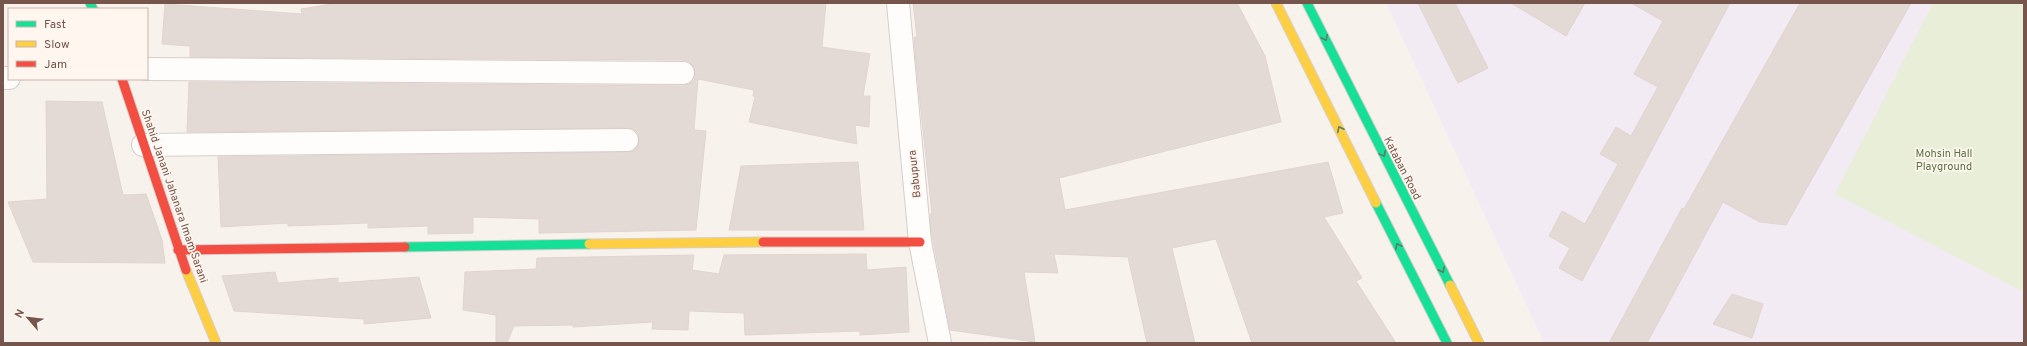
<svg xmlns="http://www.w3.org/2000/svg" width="2027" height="346" font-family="Overpass,sans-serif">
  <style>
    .education { fill: #f3ebf4 }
    .green { fill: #e8eed8 }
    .building { fill: #e4dad5; stroke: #e1d4cf }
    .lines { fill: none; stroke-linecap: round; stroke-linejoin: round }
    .street-casing { stroke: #d6cdca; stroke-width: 24 }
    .fast-casing { stroke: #d7ceca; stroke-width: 11 }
    .slow-casing { stroke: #d7ceca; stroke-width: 11 }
    .jam-casing { stroke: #d7ceca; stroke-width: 11 }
    .street { stroke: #fefdfc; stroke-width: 22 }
    .fast { stroke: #16e098; stroke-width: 9 }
    .slow { stroke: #ffcf43; stroke-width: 9 }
    .jam { stroke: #f24e42; stroke-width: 9 }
    .oneway { stroke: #597f64 }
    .labels { text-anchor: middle; stroke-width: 3.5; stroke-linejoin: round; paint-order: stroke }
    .park-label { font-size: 11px; fill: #587541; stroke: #fff6ef }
    .street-label { font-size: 11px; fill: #76554d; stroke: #fff6ef }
  </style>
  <rect width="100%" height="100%" fill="#f8f2ed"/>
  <path class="education" d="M1386 3H2024V343H1544Z"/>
  <path class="green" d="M1933 3H2024V292L1835 194Z"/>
  <g class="building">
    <path d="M338 3H826L822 47 870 54 863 96H870L869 127 855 125 857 144 749 122 755 97 753 96 754 90 698 79 694 130 706 131 696 230 539 233V219L473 217V233L428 234V226L368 228V223L288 226V223L221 227 218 157 627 152 633 151 638 146 639 139 638 133 633 129 627 128 187 132 189 82 683 86 689 84 694 80 695 73 694 67 689 62 683 60 190 57V46L162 44 165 4 302 14 301 9Z"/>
    <path d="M913 3H1237L1265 56 1281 122 1059 178 1065 210 1328 162 1343 213 1324 217 1362 278 1356 281 1396 343H1252L1216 239 1172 248 1195 343H1147L1128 257 1054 254 1058 273 1024 272 1035 342 950 330 931 230 930 214H932L916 64 914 37H917Z"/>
    <path d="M1418 3H1455L1488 68 1458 83Z"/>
    <path d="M1511 3H1585L1566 36Z"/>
    <path d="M1631 3H1730L1582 281 1559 268 1570 248 1549 236 1562 211 1585 224 1618 164 1600 154 1616 127 1631 136 1658 87 1634 74 1663 21Z"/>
    <path d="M1800 3H1911L1786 225 1760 222 1723 202 1647 343H1609L1682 208 1684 209Z"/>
    <path d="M46 101 102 102 123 195 146 194 162 240 165 263 33 262 8 202 47 199Z"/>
    <path d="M858 162 864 230H729L741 166Z"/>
    <path d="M866 254 867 270 906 267 909 332 860 335V331L745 335 744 313 689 311 688 330 652 329 653 322 573 327V325L514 326 507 343H496V315L463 310 465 272 536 269 537 258 694 255 692 270 719 274 724 255Z"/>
    <path d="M275 272 278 283 338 278V283L419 277 431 318 364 324V319L234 311 222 276Z"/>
    <path d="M1732 294 1763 304 1752 338 1713 324Z"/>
  </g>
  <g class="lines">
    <g class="street-casing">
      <g id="street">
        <path d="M898 3 920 242 940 343"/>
        <path d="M147 69 683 73"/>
        <path d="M3 78H9"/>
        <path d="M143 145 627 140"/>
      </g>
    </g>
    <g class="fast-casing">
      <g id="fast">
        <path d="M90 3 93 9"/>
        <path d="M1307 3 1450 285"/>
        <path d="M1376 203 1447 343"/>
        <path d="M405 247 589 244"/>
      </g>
    </g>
    <g class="slow-casing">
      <g id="slow">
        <path d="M1276 3 1376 203"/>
        <path d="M589 244 763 242"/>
        <path d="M186 270 216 343"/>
        <path d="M1450 285 1479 343"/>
      </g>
    </g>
    <g class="jam-casing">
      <g id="jam">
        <path d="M122 79 186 270"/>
        <path d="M763 242H920"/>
        <path d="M178 250 405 247"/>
      </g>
    </g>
    <use href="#street" class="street"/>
    <use href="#fast" class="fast"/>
    <use href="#slow" class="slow"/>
    <use href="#jam" class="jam"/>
  </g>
  <defs><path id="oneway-chevron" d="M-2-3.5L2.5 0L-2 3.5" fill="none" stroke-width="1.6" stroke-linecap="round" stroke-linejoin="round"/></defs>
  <g class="oneway">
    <use href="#oneway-chevron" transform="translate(1325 38) rotate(64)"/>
    <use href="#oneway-chevron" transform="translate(1340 129) rotate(-117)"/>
    <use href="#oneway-chevron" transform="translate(1383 154) rotate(63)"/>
    <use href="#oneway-chevron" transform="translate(1398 246) rotate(-117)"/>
    <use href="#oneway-chevron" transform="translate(1442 270) rotate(63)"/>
  </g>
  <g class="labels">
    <g class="park-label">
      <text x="1944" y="157">Mohsin Hall<tspan x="1944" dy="13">Playground</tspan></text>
    </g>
    <g class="street-label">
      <text transform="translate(1403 168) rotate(63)" y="4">Kataban Road</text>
      <text transform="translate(914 174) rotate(-96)" y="4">Babupura</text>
      <text transform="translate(175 196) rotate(71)" y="4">Shahid Janani Jahanara Imam Sarani</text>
    </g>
  </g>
  <rect width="2027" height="346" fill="none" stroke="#76554d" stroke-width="8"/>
  <rect x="8" y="8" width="140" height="72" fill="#fff6ef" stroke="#c8b6ae"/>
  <rect x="16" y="21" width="20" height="6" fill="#16e098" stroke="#c8b6ae"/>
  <text x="44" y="28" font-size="12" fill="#76554d">Fast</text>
  <rect x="16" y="41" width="20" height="6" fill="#ffcf43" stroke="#c8b6ae"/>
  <text x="44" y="48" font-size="12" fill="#76554d">Slow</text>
  <rect x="16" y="61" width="20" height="6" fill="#f24e42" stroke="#c8b6ae"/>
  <text x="44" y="68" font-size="12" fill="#76554d">Jam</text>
  <g transform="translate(28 318) rotate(298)" stroke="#fff6ef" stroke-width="3" paint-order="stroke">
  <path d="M0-3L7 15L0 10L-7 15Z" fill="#76554d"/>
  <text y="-6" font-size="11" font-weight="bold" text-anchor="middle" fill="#76554d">N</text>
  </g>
</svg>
